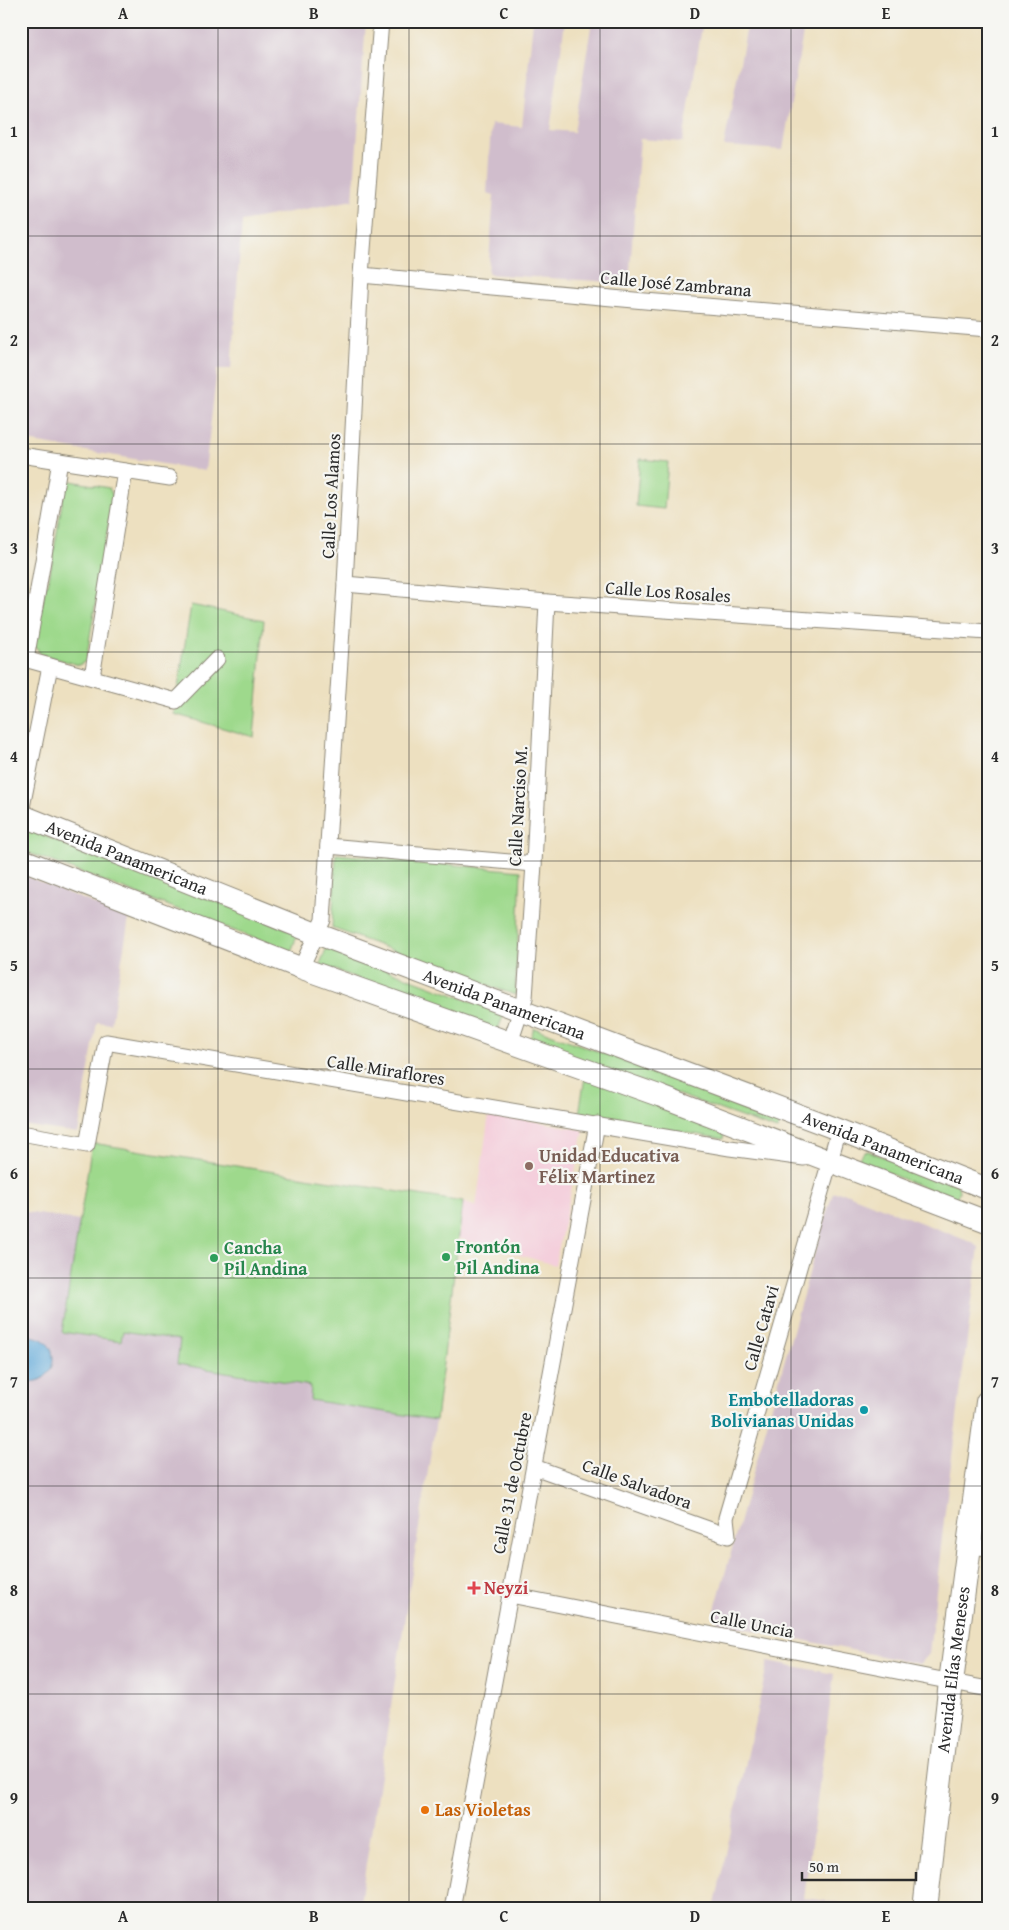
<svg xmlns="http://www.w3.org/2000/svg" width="1009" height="1930" font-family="'Gentium Book Plus',serif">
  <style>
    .built { fill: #f4cfdc }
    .industrial { fill: #d0bdcc }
    .green { fill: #9ed98c; stroke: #64825c }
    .water { fill: #63aada; stroke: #476a82 }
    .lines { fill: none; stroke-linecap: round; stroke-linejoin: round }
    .minor-casing { stroke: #8c8676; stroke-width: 17 }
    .secondary-casing { stroke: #8c8676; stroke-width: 23 }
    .primary-casing { stroke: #8c8676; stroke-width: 26 }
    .minor { stroke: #fff; stroke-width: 15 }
    .secondary { stroke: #fff; stroke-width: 21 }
    .primary { stroke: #fff; stroke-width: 24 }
    .grid { fill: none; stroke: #2b2b2b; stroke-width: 1; stroke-opacity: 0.55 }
    .education-dot { fill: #8d6e63; stroke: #f6f6f2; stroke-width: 2 }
    .leisure-dot { fill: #2e9e5b; stroke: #f6f6f2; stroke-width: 2 }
    .culture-dot { fill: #0f9aa8; stroke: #f6f6f2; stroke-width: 2 }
    .health-dot { fill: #e0444e; stroke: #f6f6f2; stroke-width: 2 }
    .food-dot { fill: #e8710a; stroke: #f6f6f2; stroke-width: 2 }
    .labels { text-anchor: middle; stroke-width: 4.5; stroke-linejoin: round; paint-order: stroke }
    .street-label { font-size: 18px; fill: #2b2b2b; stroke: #f6f6f2 }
    .education-label { font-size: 18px; font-weight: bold; fill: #785e54; stroke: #f6f6f2; text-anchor: start }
    .leisure-label { font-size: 18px; font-weight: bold; fill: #27864d; stroke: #f6f6f2; text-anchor: start }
    .culture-label { font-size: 18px; font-weight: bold; fill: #0d838f; stroke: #f6f6f2; text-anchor: end }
    .health-label { font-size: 18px; font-weight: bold; fill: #be3a42; stroke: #f6f6f2; text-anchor: start }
    .food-label { font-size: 18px; font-weight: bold; fill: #c56008; stroke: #f6f6f2; text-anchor: start }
    .neatline { fill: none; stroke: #2b2b2b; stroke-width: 2 }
    .grid-label { font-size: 16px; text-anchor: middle; font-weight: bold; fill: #2b2b2b }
  </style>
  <rect width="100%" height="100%" fill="#f6f6f2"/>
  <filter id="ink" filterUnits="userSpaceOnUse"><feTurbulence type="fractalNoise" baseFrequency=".02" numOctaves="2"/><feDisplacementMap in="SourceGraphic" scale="10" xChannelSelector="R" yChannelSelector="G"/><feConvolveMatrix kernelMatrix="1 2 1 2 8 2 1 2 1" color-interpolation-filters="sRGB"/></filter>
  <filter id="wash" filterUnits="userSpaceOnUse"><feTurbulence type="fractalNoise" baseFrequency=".0096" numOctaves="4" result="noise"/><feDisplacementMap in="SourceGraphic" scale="20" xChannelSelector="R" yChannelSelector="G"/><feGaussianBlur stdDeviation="1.12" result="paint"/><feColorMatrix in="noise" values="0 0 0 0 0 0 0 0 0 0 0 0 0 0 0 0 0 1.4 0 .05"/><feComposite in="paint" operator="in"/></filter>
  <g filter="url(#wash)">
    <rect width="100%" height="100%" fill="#ede0c0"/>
    <path class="built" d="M489 1113 584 1130 555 1265 458 1238 463 1202 476 1207Z"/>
    <g class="industrial">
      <path d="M21 21H366L353 200 242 221 231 369H217L205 471 21 440Z"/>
      <path d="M533 21H565L550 130 574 132 592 21H703L683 142 640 139 629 283 488 274 494 195 487 193 491 124 522 127Z"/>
      <path d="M748 21H805L783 150 724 146Z"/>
      <path d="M21 874 129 918 111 1024 97 1022 78 1133 21 1125Z"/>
      <path d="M92 1143 463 1202 436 1420 359 1909H21V1211L80 1221Z"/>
      <path d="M843 1192 973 1243 979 1247 945 1511 929 1654 920 1664 718 1623 714 1613 820 1234 833 1193Z"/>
      <path d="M768 1661 834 1674 804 1898 888 1909H714Z"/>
    </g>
    <g class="green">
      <path d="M640 459 668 462 664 509 636 506Z"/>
      <path d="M71 481 109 488 113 496 86 661 79 665 40 654 37 648 34 647 46 585H48L65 486Z"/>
      <path d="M191 605 264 620 254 737 174 714Z"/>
      <path d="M26 829 298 933 291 952 21 850V840Z"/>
      <path d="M336 854 521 871 515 995 332 928Z"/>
      <path d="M327 947 504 1014 497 1032 320 964Z"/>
      <path d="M534 1028 783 1119 777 1130 529 1041Z"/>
      <path d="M585 1077 726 1128 723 1139 579 1114Z"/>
      <path d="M92 1143 463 1202 436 1420 310 1400 311 1386 177 1364 180 1340 123 1331 121 1341 62 1332Z"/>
      <path d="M868 1151 958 1185 959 1192 957 1197 953 1199 860 1162 859 1158 863 1153Z"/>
    </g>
    <path class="water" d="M26 1336C67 1335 58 1392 21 1380V1338Z"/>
  </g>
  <g filter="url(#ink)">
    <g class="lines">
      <g class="minor-casing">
        <g id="minor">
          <path d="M361 275 645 301 988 329"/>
          <path d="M21 455 170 478"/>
          <path d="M345 584 547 602 988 632"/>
          <path d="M21 658 176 701 217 659"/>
          <path d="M26 660 60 461"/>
          <path d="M92 677 125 471"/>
          <path d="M21 812 50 666"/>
          <path d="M328 846 534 864"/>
          <path d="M301 968 323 920 345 584 361 275 381 21"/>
          <path d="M510 1043 525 998 534 864 547 602"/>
          <path d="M21 1133 87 1145 106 1042 730 1148 804 1158"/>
          <path d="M534 1467 728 1536 726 1518 839 1130"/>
          <path d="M970 1546 988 1548"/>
          <path d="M510 1595 988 1689"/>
          <path d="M452 1909 597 1124"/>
        </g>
      </g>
      <g class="secondary-casing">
        <g id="secondary">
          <path id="s1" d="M21 815 317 934 839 1130 988 1189"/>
          <path d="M21 859 301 968 660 1096 988 1222"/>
        </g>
      </g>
      <g class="primary-casing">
        <g id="primary">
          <path id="s2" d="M925 1909 951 1682 988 1402"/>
        </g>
      </g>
      <use href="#minor" class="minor"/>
      <use href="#secondary" class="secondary"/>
      <use href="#primary" class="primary"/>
    </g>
  </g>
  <path class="grid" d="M218 21V1909M409 21V1909M600 21V1909M791 21V1909M21 236H988M21 444H988M21 652H988M21 861H988M21 1069H988M21 1278H988M21 1486H988M21 1694H988"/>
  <circle class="education-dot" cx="529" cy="1166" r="5"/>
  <g class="leisure-dot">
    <circle cx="446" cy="1257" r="5"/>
    <circle cx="214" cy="1258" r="5"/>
  </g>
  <circle class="culture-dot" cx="864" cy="1410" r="5"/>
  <path class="health-dot" d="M471.5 1580.5h5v5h5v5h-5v5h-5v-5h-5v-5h5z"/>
  <circle class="food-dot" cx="425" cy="1810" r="5"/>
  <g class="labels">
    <g class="street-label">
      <text transform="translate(676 284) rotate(5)" y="6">Calle José Zambrana</text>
      <text transform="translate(331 496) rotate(-87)" y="6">Calle Los Alamos</text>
      <text transform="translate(668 592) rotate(4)" y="6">Calle Los Rosales</text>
      <text transform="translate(518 806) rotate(-87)" y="6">Calle Narciso M.</text>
      <text dy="6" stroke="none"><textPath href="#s1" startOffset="114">Avenida Panamericana</textPath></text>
      <text dy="6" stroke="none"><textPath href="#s1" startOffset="519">Avenida Panamericana</textPath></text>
      <text transform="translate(386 1070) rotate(9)" y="6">Calle Miraflores</text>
      <text dy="6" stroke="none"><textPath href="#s1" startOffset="924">Avenida Panamericana</textPath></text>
      <text transform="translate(761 1328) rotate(-74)" y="6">Calle Catavi</text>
      <text transform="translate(512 1483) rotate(-79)" y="6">Calle 31 de Octubre</text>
      <text transform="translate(637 1484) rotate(20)" y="6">Calle Salvadora</text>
      <text transform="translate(752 1624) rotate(11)" y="6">Calle Uncia</text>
      <text dy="6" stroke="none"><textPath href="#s2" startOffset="241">Avenida Elías Meneses</textPath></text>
    </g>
    <g class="education-label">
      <text x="539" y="1162">Unidad Educativa<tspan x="539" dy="21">Félix Martinez</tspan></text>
    </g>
    <g class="leisure-label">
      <text x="456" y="1253">Frontón<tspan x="456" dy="21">Pil Andina</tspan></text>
      <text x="224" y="1254">Cancha<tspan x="224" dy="21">Pil Andina</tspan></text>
    </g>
    <g class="culture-label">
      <text x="854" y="1406">Embotelladoras<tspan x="854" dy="21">Bolivianas Unidas</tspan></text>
    </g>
    <g class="health-label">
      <text x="484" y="1594">Neyzi</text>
    </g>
    <g class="food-label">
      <text x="435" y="1816">Las Violetas</text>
    </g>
  </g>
  <rect width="1009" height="1930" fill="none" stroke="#f6f6f2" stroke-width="55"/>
  <path d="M802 1872v8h114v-8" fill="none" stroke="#2b2b2b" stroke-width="2.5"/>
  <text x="809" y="1872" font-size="15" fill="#2b2b2b" stroke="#f6f6f2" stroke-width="4" paint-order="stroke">50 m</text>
  <rect x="28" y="28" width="954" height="1874" class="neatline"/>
  <g class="grid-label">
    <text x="123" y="19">A</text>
    <text x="314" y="19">B</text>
    <text x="504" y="19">C</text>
    <text x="695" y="19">D</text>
    <text x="886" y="19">E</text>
    <text x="14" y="137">1</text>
    <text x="995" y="137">1</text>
    <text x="14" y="346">2</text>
    <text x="995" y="346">2</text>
    <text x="14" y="554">3</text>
    <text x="995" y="554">3</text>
    <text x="14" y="762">4</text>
    <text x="995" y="762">4</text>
    <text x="14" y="971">5</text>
    <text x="995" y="971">5</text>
    <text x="14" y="1179">6</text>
    <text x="995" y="1179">6</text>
    <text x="14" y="1387">7</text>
    <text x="995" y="1387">7</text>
    <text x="14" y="1596">8</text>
    <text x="995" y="1596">8</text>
    <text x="14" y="1804">9</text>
    <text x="995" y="1804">9</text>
    <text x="123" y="1922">A</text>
    <text x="314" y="1922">B</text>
    <text x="504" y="1922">C</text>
    <text x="695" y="1922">D</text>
    <text x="886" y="1922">E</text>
  </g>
</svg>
